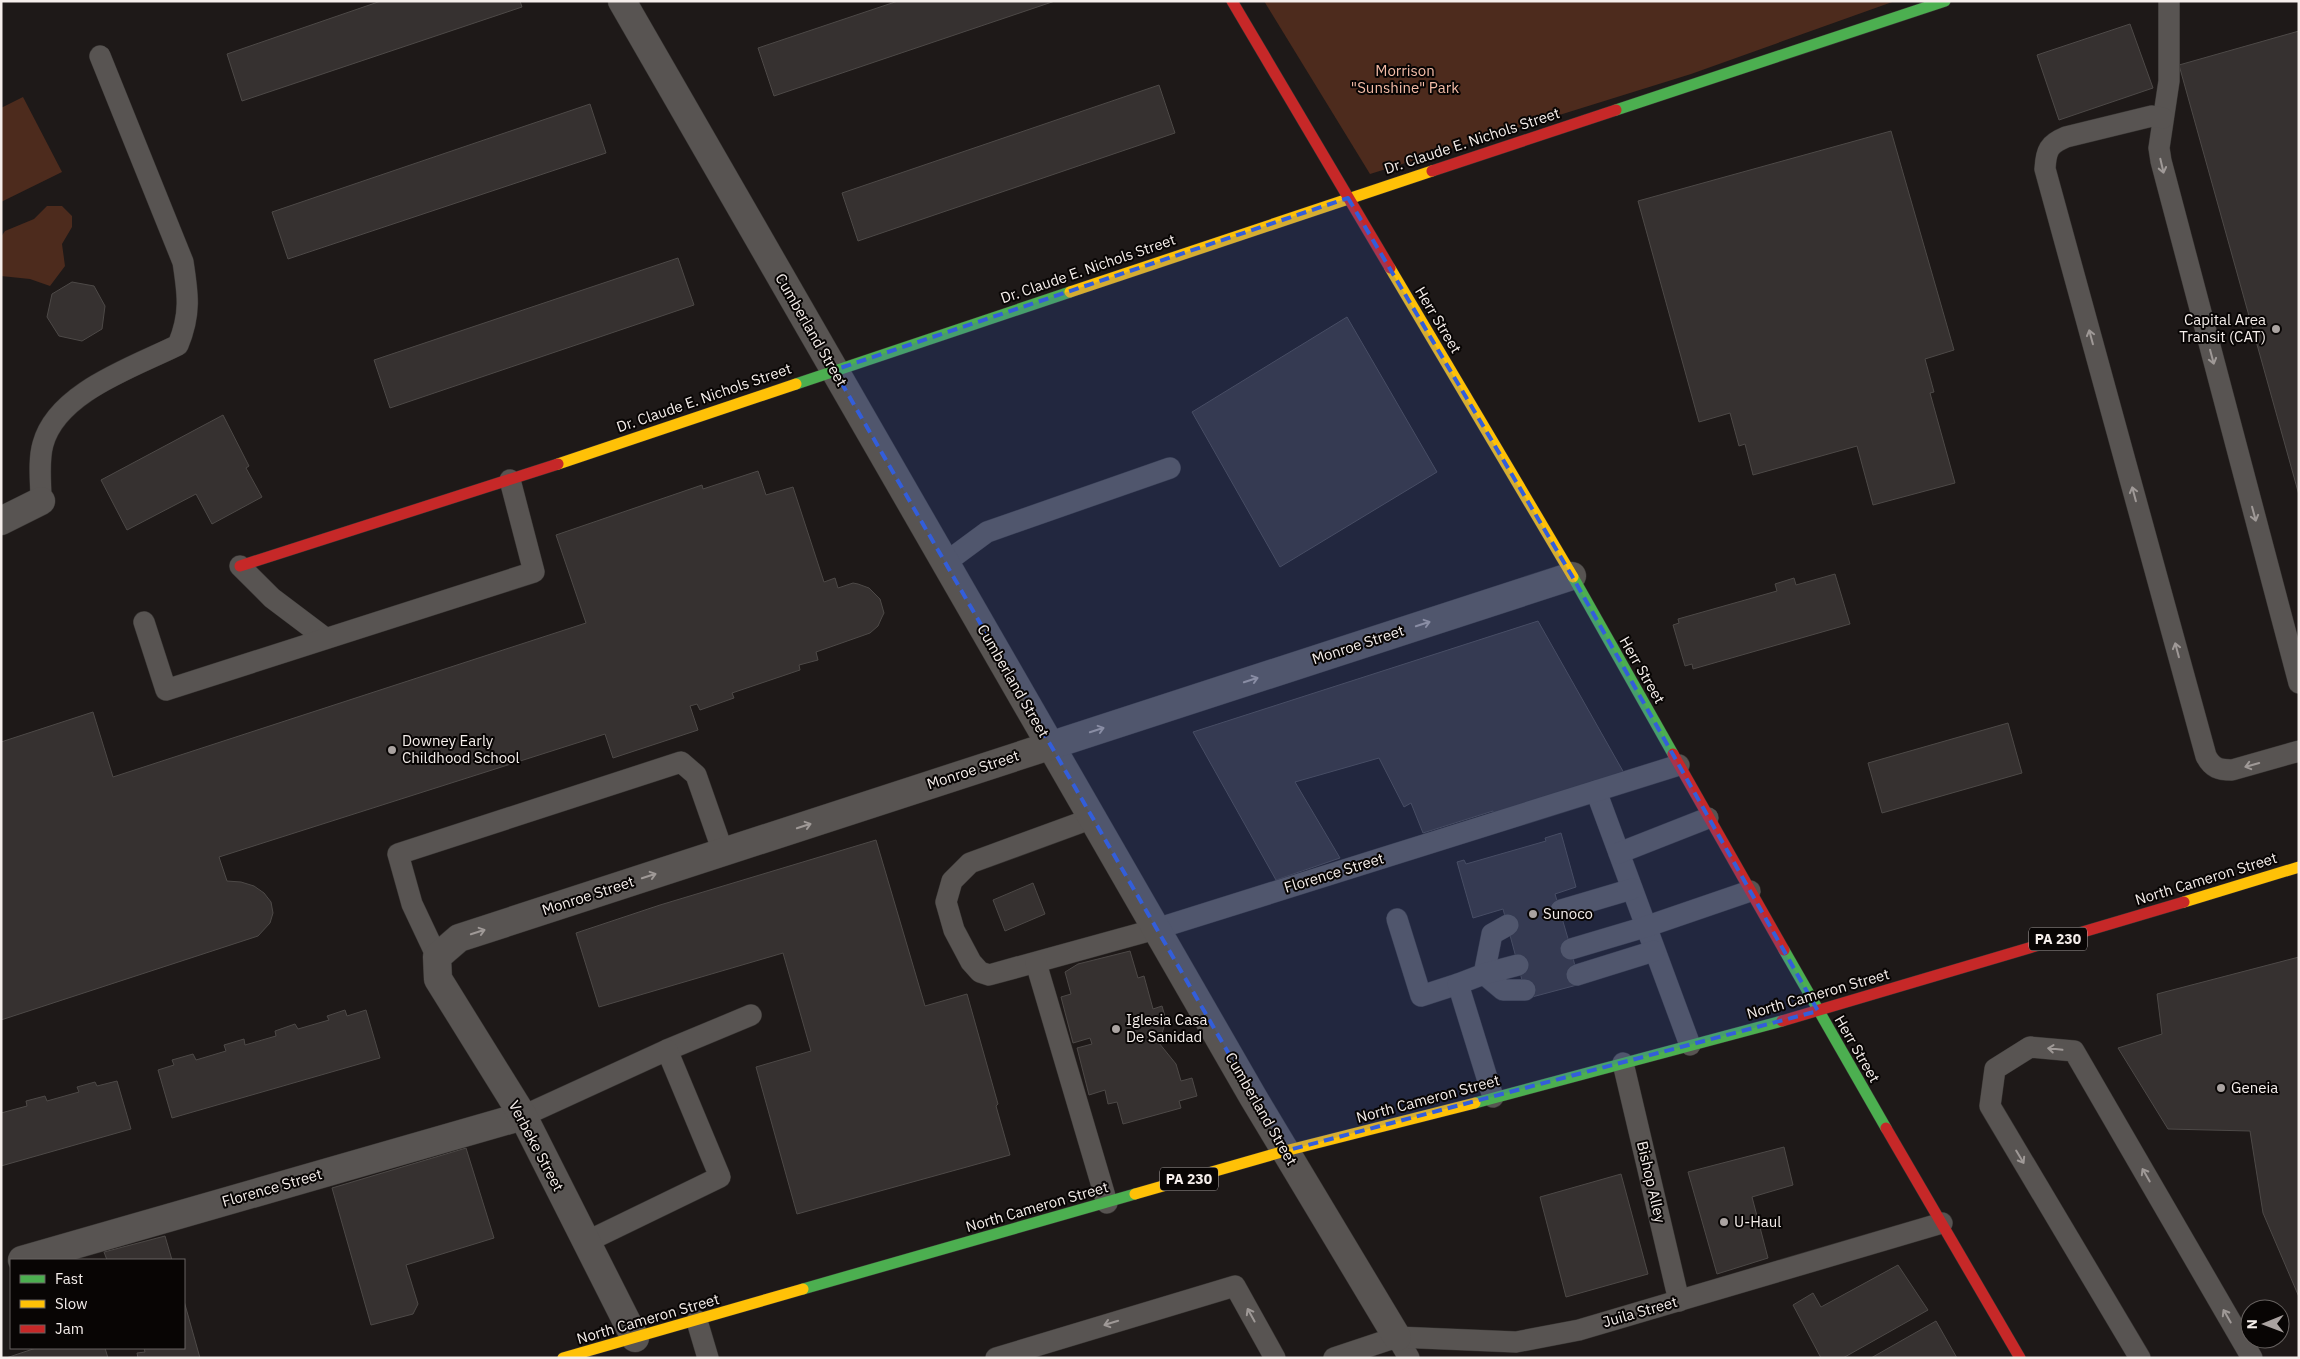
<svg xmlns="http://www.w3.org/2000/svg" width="2300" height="1359" font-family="'IBM Plex Sans',sans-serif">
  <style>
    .green { fill: #4d2b1d }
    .building { fill: #363130; stroke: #4d4947 }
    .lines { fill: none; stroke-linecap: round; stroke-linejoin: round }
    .lane-casing { stroke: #363331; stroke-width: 22 }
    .street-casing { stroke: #363331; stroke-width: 29 }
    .fast-casing { stroke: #363331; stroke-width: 12 }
    .slow-casing { stroke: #363331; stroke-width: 12 }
    .jam-casing { stroke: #363331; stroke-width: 12 }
    .lane { stroke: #585452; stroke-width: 21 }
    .street { stroke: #585452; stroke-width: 28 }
    .fast { stroke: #4caf50; stroke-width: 11 }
    .slow { stroke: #ffc107; stroke-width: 11 }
    .jam { stroke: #c62828; stroke-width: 11 }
    .oneway { stroke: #9f9997 }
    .marked { fill: #335eda; fill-opacity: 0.2; stroke: #335eda; stroke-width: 4; stroke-dasharray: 10 6; stroke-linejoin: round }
    .poi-dot { fill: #aaa3a1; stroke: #080504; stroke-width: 2 }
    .labels { text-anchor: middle; stroke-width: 4; stroke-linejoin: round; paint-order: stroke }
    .shield { fill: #080504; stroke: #aea8a6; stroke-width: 1 }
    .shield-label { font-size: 14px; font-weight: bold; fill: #f5eeeb }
    .park-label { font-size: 15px; fill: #f4bca7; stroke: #080504 }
    .street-label { font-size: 15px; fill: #f5eeeb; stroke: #080504 }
    .poi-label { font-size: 15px; fill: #f5eeeb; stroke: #080504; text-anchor: start }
  </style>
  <rect width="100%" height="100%" fill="#1e1918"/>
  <g class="green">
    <path d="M1264 1H1895L1691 74 1370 174Z"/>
    <path d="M23 97 62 172 1 202V108Z"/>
    <path d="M47 206H62L72 216V227L62 244 65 266 50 286 30 279 1 276V237L5 231 34 219Z"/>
  </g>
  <g class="building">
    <path d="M381 1H520L522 7 242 101 227 54Z"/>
    <path d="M898 1H1055L774 96 758 48Z"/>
    <path d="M2130 24 2153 88 2059 120 2037 55Z"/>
    <path d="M2299 31V495L2179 65Z"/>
    <path d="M1159 85 1175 133 858 241 842 193Z"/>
    <path d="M590 104 606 153 288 259 272 212Z"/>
    <path d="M1891 131 1954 350 1925 359 1934 392 1930 393 1955 483 1873 505 1857 446 1753 475 1745 444 1739 446 1730 413 1699 422 1638 201Z"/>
    <path d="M678 258 694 305 390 408 374 360Z"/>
    <path d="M72 282 94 286 105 306 102 329 82 341 59 336 47 317 52 294Z"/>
    <path d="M1347 317 1437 472 1280 567 1192 412Z"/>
    <path d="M223 415 249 466 246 468 262 497 212 524 196 494 127 530 101 480Z"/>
    <path d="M758 471 766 495 793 487 824 582 835 578 838 588 853 583 858 584 869 588 880 599 884 613 882 617 878 626 870 633 816 652 818 660 799 665 800 670 732 693 734 698 700 710 697 704 690 706 698 730 613 758 605 734 219 857 227 881 241 882 254 886 264 893 271 902 273 913 270 923 258 936 1 1020V742L93 712 113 777 586 623 556 535 702 485 703 489Z"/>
    <path d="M1835 574 1850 624 1693 669 1692 664 1685 666 1673 625 1679 623 1678 619 1777 591 1775 584 1794 578 1796 585Z"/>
    <path d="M1538 621 1624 773 1494 816 1493 811 1423 833 1411 803 1404 807 1379 758 1295 782 1340 858 1276 880 1193 732Z"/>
    <path d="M2008 723 2022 773 1882 813 1868 763Z"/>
    <path d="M1561 833 1576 887 1555 894 1571 949 1577 975V985L1532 997 1526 995 1503 909 1473 918 1457 862 1464 860 1466 864 1473 862 1546 841 1545 838Z"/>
    <path d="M876 840 925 1006 967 994 998 1104 996 1106 1010 1155 797 1214 756 1067 811 1051 783 953 599 1007 576 933 660 905Z"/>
    <path d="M1033 883 1045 914 1005 931 993 900Z"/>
    <path d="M1130 951 1138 978 1144 976 1153 1009 1162 1006 1166 1020 1159 1043 1176 1064 1181 1081 1192 1078 1197 1096 1179 1101 1181 1108 1123 1124 1117 1102 1108 1104 1105 1090 1089 1095 1077 1048 1092 1044 1090 1038 1073 1043 1061 997 1071 994 1065 972 1078 964Z"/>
    <path d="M2299 957V1297L2263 1213 2250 1131 2168 1129 2118 1048 2162 1034 2157 994Z"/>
    <path d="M345 1010 347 1016 366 1010 380 1058 172 1118 158 1070 174 1065 172 1060 193 1054 196 1060 226 1051 224 1045 244 1039 245 1045 276 1036 275 1031 295 1024 298 1029 329 1020 327 1016Z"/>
    <path d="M117 1081 131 1129 1 1166V1113L27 1106 26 1101 45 1096 47 1101 79 1092 77 1087 95 1082 97 1086Z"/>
    <path d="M1784 1147 1793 1185 1752 1197 1768 1258 1717 1274 1688 1172Z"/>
    <path d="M466 1148 494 1238 406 1265 418 1304 413 1314 371 1325 332 1188Z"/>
    <path d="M1621 1174 1648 1274 1566 1297 1540 1197Z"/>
    <path d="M165 1236 172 1260H107L104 1252Z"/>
    <path d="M1898 1265 1928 1310 1843 1358H1821L1793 1305 1813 1293 1821 1307Z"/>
    <path d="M184 1301 200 1358H138L137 1353 145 1352 144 1348H184Z"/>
    <path d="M1936 1321 1957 1358H1871Z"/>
    <path d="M36 1348H105L108 1358H6Z"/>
  </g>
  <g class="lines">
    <g class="lane-casing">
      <g id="lane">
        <path d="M2169 1V81L2159 148 2161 161 2299 683"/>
        <path d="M2163 118 2152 116 2066 137C2049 144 2046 150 2045 169L2206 756C2212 768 2219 770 2232 770L2299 751"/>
        <path d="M41 501C41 483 38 461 43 444 57 392 134 367 178 345 191 314 188 294 183 262L100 56"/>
        <path d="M945 563 987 532 1170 468"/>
        <path d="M240 566 272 598 325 638"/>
        <path d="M144 622 166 690 534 572 510 480"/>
        <path d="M1596 791 1690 1045"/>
        <path d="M1093 818 970 863 952 881 946 902 954 930 971 962 980 972 989 975 1156 929 1679 765"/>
        <path d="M1619 853 1708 818"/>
        <path d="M1561 910 1632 889"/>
        <path d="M1397 919 1421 996 1458 984"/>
        <path d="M1508 925 1492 934 1484 974 1503 990H1525"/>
        <path d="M1571 949 1645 927 1750 891"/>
        <path d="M437 957 412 904 398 854 681 762 696 775 723 852"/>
        <path d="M1036 963 1107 1203"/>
        <path d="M1577 975 1654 951"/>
        <path d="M667 1050 751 1015"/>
        <path d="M1623 1063 1679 1301"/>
        <path d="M1493 1097 1458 984 1484 974 1518 965"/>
        <path d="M523 1116 667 1050 720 1177 586 1242"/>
        <path d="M697 1321 708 1358"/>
        <path d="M1397 1337 1409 1358"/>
        <path d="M996 1358 1235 1286 1275 1358"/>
        <path d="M1334 1358 1397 1337 1516 1342 1579 1330 1942 1223"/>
        <path d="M2140 1358 1990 1106 1995 1069 2030 1047 2074 1051 2252 1358"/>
      </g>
    </g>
    <g class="street-casing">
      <g id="street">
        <path d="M622 1 1253 1097 1397 1337"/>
        <path d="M1 521 41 501"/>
        <path d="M22 1260 523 1116"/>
        <path d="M635 1338 523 1116 438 979 437 957 459 938 1572 576"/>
      </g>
    </g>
    <g class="fast-casing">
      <g id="fast">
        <path d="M1616 110 1945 1"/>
        <path d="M796 384 1070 292"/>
        <path d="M1573 577 1673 754"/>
        <path d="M1784 950 1886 1128"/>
        <path d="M1475 1103 1782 1021"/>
        <path d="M803 1289 1135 1194"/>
      </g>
    </g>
    <g class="slow-casing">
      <g id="slow">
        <path d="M1390 268 1573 577"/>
        <path d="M1070 292 1432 171"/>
        <path d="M558 464 796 384"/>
        <path d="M2184 902 2299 867"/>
        <path d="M1135 1194 1285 1151 1475 1103"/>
        <path d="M563 1358 803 1289"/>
      </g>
    </g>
    <g class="jam-casing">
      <g id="jam">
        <path d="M1232 1 1390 268"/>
        <path d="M1432 171 1616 110"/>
        <path d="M240 566 558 464"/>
        <path d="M1673 754 1784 950"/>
        <path d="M1782 1021 2184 902"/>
        <path d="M1886 1128 2020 1358"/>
      </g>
    </g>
    <use href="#lane" class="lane"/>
    <use href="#street" class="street"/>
    <use href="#fast" class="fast"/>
    <use href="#slow" class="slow"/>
    <use href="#jam" class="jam"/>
  </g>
  <defs><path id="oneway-shaft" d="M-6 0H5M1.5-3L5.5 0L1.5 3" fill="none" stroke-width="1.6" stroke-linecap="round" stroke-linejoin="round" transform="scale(1.25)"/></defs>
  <g class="oneway">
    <use href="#oneway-shaft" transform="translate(2162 166) rotate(77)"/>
    <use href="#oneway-shaft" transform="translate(2091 337) rotate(-105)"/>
    <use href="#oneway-shaft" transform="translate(2212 357) rotate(75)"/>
    <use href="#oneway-shaft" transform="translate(2134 494) rotate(-105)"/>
    <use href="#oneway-shaft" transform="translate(2254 514) rotate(75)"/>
    <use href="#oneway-shaft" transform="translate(1423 624) rotate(-18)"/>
    <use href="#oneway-shaft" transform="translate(2177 650) rotate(-105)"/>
    <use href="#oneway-shaft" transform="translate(1251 680) rotate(-18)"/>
    <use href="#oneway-shaft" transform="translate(1097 730) rotate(-18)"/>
    <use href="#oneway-shaft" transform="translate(2252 765) rotate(164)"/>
    <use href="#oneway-shaft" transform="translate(804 826) rotate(-18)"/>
    <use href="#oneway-shaft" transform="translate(649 876) rotate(-18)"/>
    <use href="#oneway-shaft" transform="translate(478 932) rotate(-18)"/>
    <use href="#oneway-shaft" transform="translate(2055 1049) rotate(-174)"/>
    <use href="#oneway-shaft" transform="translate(2020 1157) rotate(59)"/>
    <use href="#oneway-shaft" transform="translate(2146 1175) rotate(-120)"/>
    <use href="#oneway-shaft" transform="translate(1251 1315) rotate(-119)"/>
    <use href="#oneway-shaft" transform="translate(2227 1316) rotate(-120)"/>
    <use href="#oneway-shaft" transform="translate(1111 1323) rotate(163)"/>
  </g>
  <path class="marked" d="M1348 198 1572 576 1818 1011 1285 1151 834 370Z"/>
  <g class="poi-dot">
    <circle cx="2276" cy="329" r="5"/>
    <circle cx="392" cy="750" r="5"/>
    <circle cx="1533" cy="914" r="5"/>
    <circle cx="1116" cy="1029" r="5"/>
    <circle cx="2221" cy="1088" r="5"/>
    <circle cx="1724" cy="1222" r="5"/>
  </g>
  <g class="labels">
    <g class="shield">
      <rect x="2029" y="927.5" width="58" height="23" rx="4"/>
      <rect x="1160" y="1167.5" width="58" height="23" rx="4"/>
    </g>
    <g class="shield-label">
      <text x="2058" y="944">PA 230</text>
      <text x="1189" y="1184">PA 230</text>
    </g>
    <g class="park-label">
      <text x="1405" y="76">Morrison<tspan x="1405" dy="17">"Sunshine" Park</tspan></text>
    </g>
    <g class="street-label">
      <text transform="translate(1472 141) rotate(-18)" y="5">Dr. Claude E. Nichols Street</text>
      <text transform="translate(1088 269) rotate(-19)" y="5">Dr. Claude E. Nichols Street</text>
      <text transform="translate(1438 320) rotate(59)" y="5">Herr Street</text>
      <text transform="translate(811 330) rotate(60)" y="5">Cumberland Street</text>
      <text transform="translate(704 398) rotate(-19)" y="5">Dr. Claude E. Nichols Street</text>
      <text transform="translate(1358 645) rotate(-18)" y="5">Monroe Street</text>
      <text transform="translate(1642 670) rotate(60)" y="5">Herr Street</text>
      <text transform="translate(1013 681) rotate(60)" y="5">Cumberland Street</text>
      <text transform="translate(973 770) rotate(-18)" y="5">Monroe Street</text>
      <text transform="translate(1334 873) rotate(-17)" y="5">Florence Street</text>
      <text transform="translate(2206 879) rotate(-17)" y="5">North Cameron Street</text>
      <text transform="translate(588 896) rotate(-18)" y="5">Monroe Street</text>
      <text transform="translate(1818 994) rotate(-16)" y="5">North Cameron Street</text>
      <text transform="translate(1857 1049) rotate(60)" y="5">Herr Street</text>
      <text transform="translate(1428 1099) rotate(-15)" y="5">North Cameron Street</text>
      <text transform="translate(1261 1109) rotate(60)" y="5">Cumberland Street</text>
      <text transform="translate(536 1146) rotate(62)" y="5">Verbeke Street</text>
      <text transform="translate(1651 1182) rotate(77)" y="5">Bishop Alley</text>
      <text transform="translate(272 1188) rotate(-16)" y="5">Florence Street</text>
      <text transform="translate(1037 1207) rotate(-16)" y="5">North Cameron Street</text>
      <text transform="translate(1640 1312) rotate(-16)" y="5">Juila Street</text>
      <text transform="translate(648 1319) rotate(-16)" y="5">North Cameron Street</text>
    </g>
    <g class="poi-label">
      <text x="2266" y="325" text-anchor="end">Capital Area<tspan x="2266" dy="17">Transit (CAT)</tspan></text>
      <text x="402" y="746">Downey Early<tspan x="402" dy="17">Childhood School</tspan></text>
      <text x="1543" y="919">Sunoco</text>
      <text x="1126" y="1025">Iglesia Casa<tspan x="1126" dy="17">De Sanidad</tspan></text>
      <text x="2231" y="1093">Geneia</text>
      <text x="1734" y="1227">U-Haul</text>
    </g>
  </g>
  <rect width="2300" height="1359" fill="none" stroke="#f5eeeb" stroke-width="5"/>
  <rect x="10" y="1259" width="175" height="90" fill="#080504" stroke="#676260"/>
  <rect x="20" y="1275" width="25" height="8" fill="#4caf50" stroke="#676260"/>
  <text x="55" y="1284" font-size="15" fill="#f5eeeb">Fast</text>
  <rect x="20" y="1300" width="25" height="8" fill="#ffc107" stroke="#676260"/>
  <text x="55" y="1309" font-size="15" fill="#f5eeeb">Slow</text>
  <rect x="20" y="1325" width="25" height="8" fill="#c62828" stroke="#676260"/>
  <text x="55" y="1334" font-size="15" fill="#f5eeeb">Jam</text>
  <g transform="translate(2265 1324) rotate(269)"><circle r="24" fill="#080504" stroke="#676260"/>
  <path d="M0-4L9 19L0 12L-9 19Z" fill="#aaa3a1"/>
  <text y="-8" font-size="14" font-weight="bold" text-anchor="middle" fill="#f5eeeb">N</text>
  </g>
</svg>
